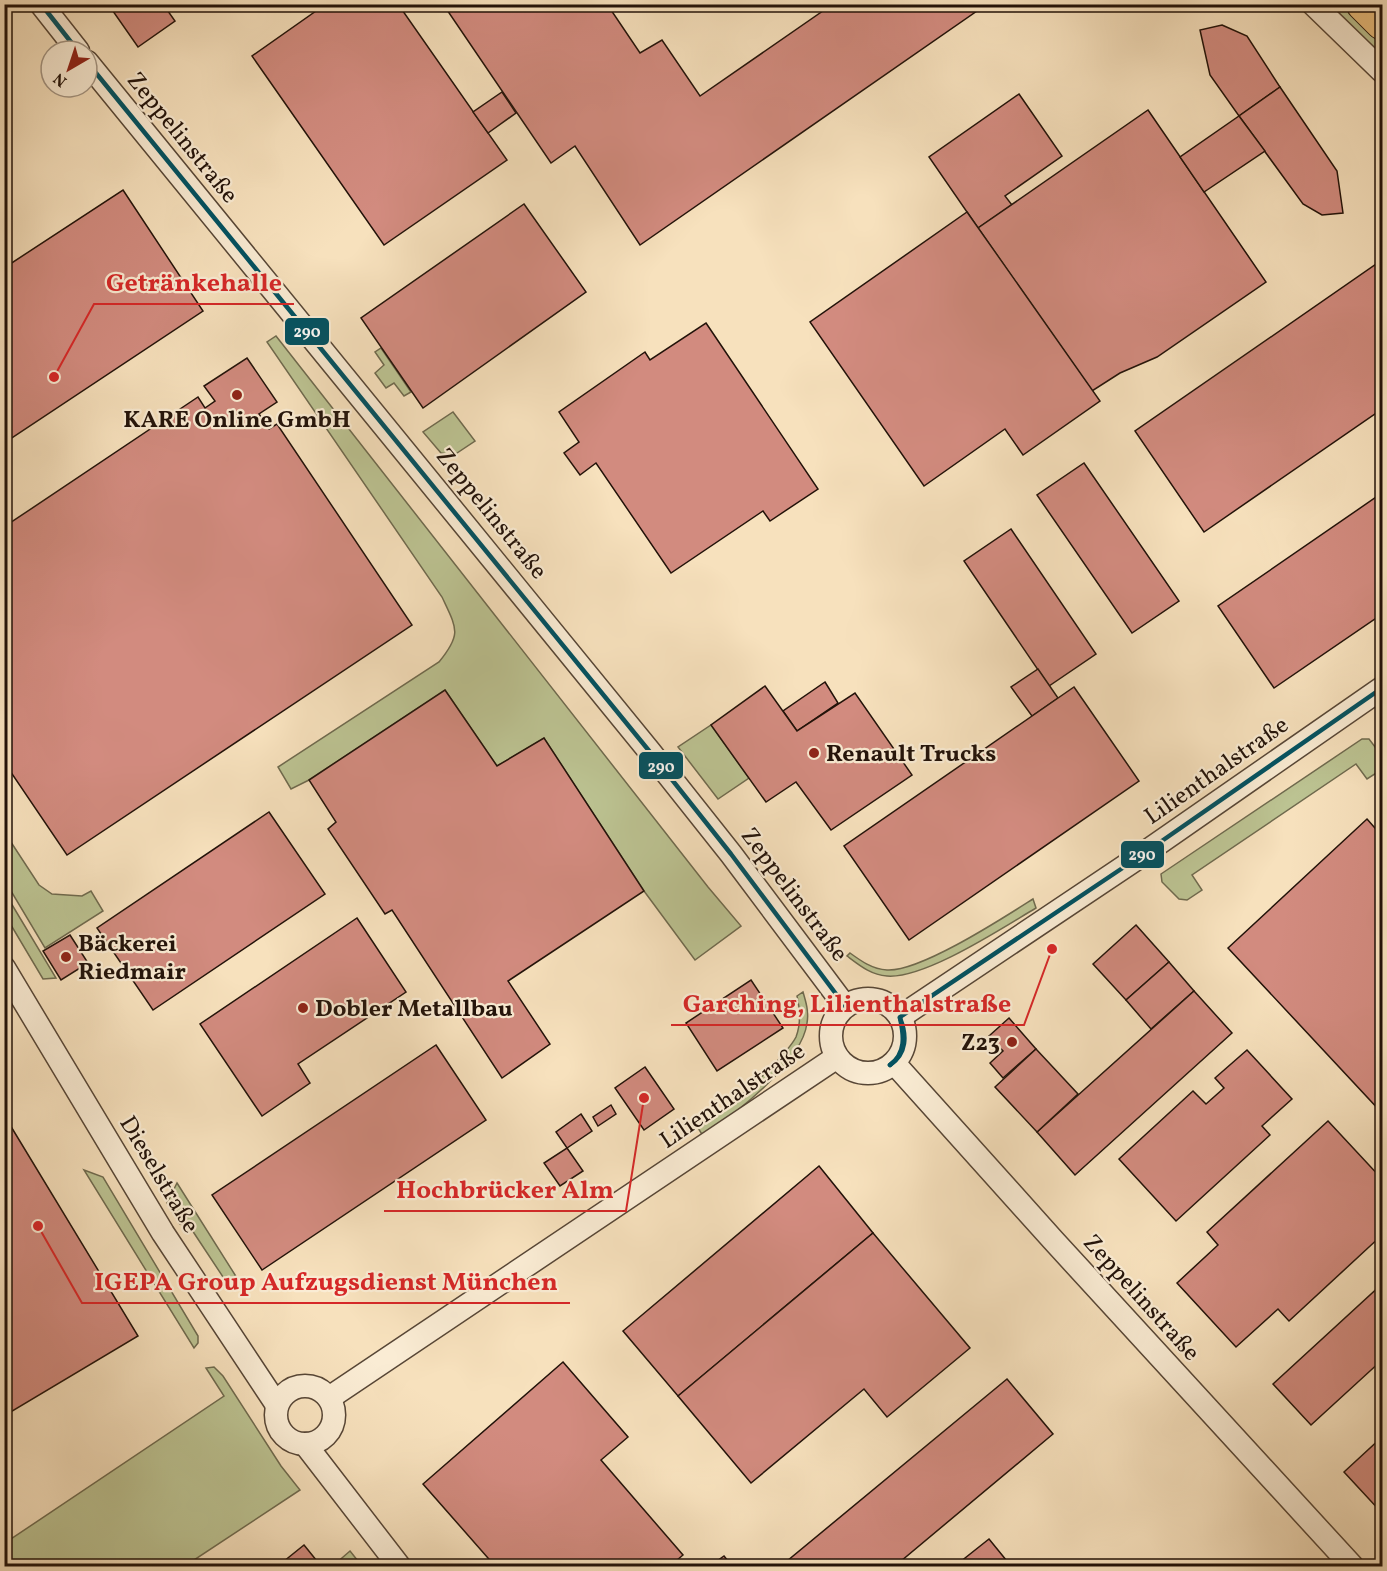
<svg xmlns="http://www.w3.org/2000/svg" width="1387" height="1571" font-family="Vollkorn,serif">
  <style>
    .green { fill: #bcc392; stroke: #6f6a4e; stroke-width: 1.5 }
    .building { fill: #d28b7f; stroke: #221209; stroke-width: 1.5 }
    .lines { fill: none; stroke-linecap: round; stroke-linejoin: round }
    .street-casing { stroke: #574636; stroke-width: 25 }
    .primary-casing { stroke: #221209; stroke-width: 35 }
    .street { stroke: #faecd4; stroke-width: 22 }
    .primary { stroke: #ecc07e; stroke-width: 33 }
    .bus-1-casing { stroke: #faecd4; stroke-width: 9 }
    .bus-1 { stroke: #005262; stroke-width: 4.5 }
    .poi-dot { fill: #8f2418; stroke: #faecd4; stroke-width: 2 }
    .labels { text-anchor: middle; stroke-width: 4.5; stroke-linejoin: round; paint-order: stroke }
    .street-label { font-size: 24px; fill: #221209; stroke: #faecd4 }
    .poi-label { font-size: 24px; font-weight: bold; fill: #221209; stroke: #faecd4; text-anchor: start }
    .leader { fill: none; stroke: #d62828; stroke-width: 2 }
    .callout-dot { fill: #d62828; stroke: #faecd4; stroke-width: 2 }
    .callout-label { font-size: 26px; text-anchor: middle; font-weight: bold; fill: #d62828; stroke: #faecd4; stroke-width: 4.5; stroke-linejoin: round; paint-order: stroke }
    .line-badge { stroke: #faecd4; stroke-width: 2 }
    .badge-label { font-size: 16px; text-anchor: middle; font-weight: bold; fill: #fff }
  </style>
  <rect width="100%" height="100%" fill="#f7e1bd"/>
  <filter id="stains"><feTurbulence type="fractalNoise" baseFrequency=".00333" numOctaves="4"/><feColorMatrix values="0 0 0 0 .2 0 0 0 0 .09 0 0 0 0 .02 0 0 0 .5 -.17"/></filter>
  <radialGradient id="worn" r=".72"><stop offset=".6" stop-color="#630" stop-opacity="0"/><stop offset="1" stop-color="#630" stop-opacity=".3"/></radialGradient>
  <g class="green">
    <path d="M1328 5H1344L1382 43V57Z"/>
    <path d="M276 336 708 887 741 926 695 960 644 891 544 738 497 766 445 690 309 780 291 789 278 767 439 662C462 634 457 629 442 597L267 342Z"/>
    <path d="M381 348 411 392 404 396 394 383 386 388 375 373 384 365 375 352Z"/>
    <path d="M453 412 475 441 454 455 441 453 423 432Z"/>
    <path d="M711 725 749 778 718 799 678 747Z"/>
    <path d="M1362 739H1369L1382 756 1381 770 1367 779 1356 764 1192 875 1202 890 1187 900 1179 899 1162 882 1161 874Z"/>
    <path d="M5 833 39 885 52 894 82 896 91 891 103 911 45 948 5 881Z"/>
    <path d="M5 893 56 978 43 979 5 915Z"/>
    <path d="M1033 899 1036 908C1002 928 925 979 887 976 871 975 859 965 847 956L850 953C861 961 872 969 887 970 920 972 1003 918 1033 899Z"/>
    <path d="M803 992C806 1002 809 1012 807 1023 802 1063 735 1114 703 1136L698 1128C728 1108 754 1086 779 1059 785 1052 792 1045 796 1037 801 1024 800 1009 797 996Z"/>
    <path d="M84 1170 103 1177 198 1336V1343L194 1348Z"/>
    <path d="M177 1183 237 1278 225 1280 190 1227 180 1224 167 1203Z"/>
    <path d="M214 1367 223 1376 281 1466 300 1490 185 1566H5V1543L224 1396 206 1368Z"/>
    <path d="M350 1551 362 1566H337L335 1564Z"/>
  </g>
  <g class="building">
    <path d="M108 4H163L175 21 138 47Z"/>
    <path d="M326 4H398L507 160 384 245 252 56Z"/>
    <path d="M443 4H607L640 53 662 40 700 96 833 4H987L640 245 575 146 551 163Z"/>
    <path d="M1222 25 1247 36 1280 87 1239 116 1210 75 1200 30Z"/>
    <path d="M1280 87 1337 171 1343 213 1322 215 1303 204 1239 116Z"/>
    <path d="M502 92 516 113 488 133 473 112Z"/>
    <path d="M1019 94 1062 156 1005 196 1012 205 978 228 929 157Z"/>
    <path d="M1148 110 1266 282 1157 357 1120 373 1092 391 978 228Z"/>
    <path d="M1239 116 1265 151 1204 192 1180 157Z"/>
    <path d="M123 190 203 311 4 443V268Z"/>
    <path d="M524 204 586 292 423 408 361 318Z"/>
    <path d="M967 212 1100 401 1023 455 1005 429 924 486 810 322Z"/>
    <path d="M1382 260V409L1204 532 1135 431Z"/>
    <path d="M706 323 818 489 770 521 763 511 671 573 596 463 580 475 564 453 579 442 559 412 645 352 650 360Z"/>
    <path d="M247 358 277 402 259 414 269 429 277 424 412 625 67 855 4 762V527L198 397 205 408 215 401 204 386Z"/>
    <path d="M1084 463 1179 601 1132 633 1037 495Z"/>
    <path d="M1382 493V614L1274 688 1218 606Z"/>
    <path d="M1011 529 1096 654 1049 686 964 561Z"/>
    <path d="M1038 669 1058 698 1032 716 1011 687Z"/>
    <path d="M825 682 838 703 797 731 783 711Z"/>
    <path d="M765 686 797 731 855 693 912 775 831 830 796 782 766 802 711 725Z"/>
    <path d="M1074 687 1139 781 909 940 844 846Z"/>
    <path d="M445 690 497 766 544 738 644 891 508 981 550 1044 502 1078 392 910 385 914 328 829 336 822 309 780Z"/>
    <path d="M269 812 325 894 153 1010 97 928Z"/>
    <path d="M1367 819 1382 836V1113L1228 948Z"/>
    <path d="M357 918 406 992 298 1064 310 1083 262 1116 200 1024Z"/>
    <path d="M1136 925 1169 962 1126 1000 1093 964Z"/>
    <path d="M70 935 88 963 61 980 43 951Z"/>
    <path d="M1169 962 1194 991 1151 1029 1126 1000Z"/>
    <path d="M751 980 783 1028 717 1071 686 1023Z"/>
    <path d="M1194 991 1232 1033 1075 1175 1037 1132Z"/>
    <path d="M1009 1018 1036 1049 1003 1078 990 1063 1003 1051 989 1036Z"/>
    <path d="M436 1045 486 1120 262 1270 212 1195Z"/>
    <path d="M1036 1049 1078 1094 1037 1132 995 1087Z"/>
    <path d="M1247 1050 1292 1099 1262 1126 1270 1135 1176 1221 1119 1159 1193 1091 1206 1104 1224 1088 1215 1078Z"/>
    <path d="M645 1067 674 1109 644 1130 615 1088Z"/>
    <path d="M611 1105 616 1114 598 1126 593 1117Z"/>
    <path d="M581 1114 592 1131 567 1148 556 1132Z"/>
    <path d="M4 1115 138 1336 4 1416Z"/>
    <path d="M1328 1121 1382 1179V1235L1289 1321 1278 1309 1236 1347 1177 1283 1218 1245 1207 1232Z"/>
    <path d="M567 1148 583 1171 560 1186 544 1163Z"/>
    <path d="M819 1166 873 1233 678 1396 623 1331Z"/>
    <path d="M873 1233 970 1348 887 1417 864 1389 751 1483 678 1396Z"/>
    <path d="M1382 1284V1360L1311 1425 1273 1384Z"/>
    <path d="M563 1362 628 1437 601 1460 683 1555 670 1566H495L423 1484Z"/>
    <path d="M1007 1379 1053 1434 895 1566H781Z"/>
    <path d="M1382 1437V1511L1381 1512 1344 1472Z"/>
    <path d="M989 1539 1011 1566H955Z"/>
    <path d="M304 1545 321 1566H278Z"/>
    <path d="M724 1556 732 1566H710Z"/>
  </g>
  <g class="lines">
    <g class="street-casing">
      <g id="street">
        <path d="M41 4 78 51"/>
        <path d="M1313 4 1382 71"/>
        <path d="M87 62 650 752 731 854 845 1006"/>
        <path d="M4 968 163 1233 277 1405"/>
        <circle cx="868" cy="1036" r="37"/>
        <path d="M900 1017 1133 861 1382 688"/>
        <path d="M894 1063 1053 1240 1352 1566"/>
        <circle cx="305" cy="1415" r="29"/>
        <path d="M329 1398 837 1057"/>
        <path d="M305 1444 399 1566"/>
      </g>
    </g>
    <g class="primary-casing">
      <path id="primary" d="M1363 4 1382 23"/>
    </g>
    <use href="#street" class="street"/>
    <use href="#primary" class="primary"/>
    <g class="bus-1-casing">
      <g id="bus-1">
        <path d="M41 4 78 51"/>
        <path d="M87 62 650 752 731 854 845 1006"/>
        <path d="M900 1017 1133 861 1382 688"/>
        <path d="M890 1065C906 1053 904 1036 900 1018"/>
        <path d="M890 1065C907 1054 907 1035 900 1018"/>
      </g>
    </g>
    <use href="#bus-1" class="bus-1"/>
  </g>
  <g class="poi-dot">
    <circle cx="237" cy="395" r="6"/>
    <circle cx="814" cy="753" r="6"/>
    <circle cx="66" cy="957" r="6"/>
    <circle cx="303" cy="1008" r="6"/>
    <circle cx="1012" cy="1042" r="6"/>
  </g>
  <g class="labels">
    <g class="street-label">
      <text transform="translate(183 137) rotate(51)" y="8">Zeppelinstraße</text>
      <text transform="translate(492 513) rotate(51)" y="8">Zeppelinstraße</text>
      <text transform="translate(1216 770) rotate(-35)" y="8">Lilienthalstraße</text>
      <text transform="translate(795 894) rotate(53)" y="8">Zeppelinstraße</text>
      <text transform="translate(732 1095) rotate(-34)" y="8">Lilienthalstraße</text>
      <text transform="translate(160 1174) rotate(59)" y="8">Dieselstraße</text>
      <text transform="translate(1142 1297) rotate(48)" y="8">Zeppelinstraße</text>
    </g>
    <g class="poi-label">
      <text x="237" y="427" text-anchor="middle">KARE Online GmbH</text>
      <text x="826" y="761">Renault Trucks</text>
      <text x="78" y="951">Bäckerei<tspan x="78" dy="28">Riedmair</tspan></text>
      <text x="315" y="1016">Dobler Metallbau</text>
      <text x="1000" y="1050" text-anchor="end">Z23</text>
    </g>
  </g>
  <path class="leader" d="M54 377L94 304H294M1052 949L1024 1025H671M644 1098L626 1211H384M38 1226L82 1303H570"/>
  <g class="callout-dot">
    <circle cx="54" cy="377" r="6"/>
    <circle cx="1052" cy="949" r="6"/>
    <circle cx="644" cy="1098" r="6"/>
    <circle cx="38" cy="1226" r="6"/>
  </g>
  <g class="callout-label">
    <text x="194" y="291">Getränkehalle</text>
    <text x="847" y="1012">Garching, Lilienthalstraße</text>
    <text x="505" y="1198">Hochbrücker Alm</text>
    <text x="326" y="1290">IGEPA Group Aufzugsdienst München</text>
  </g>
  <g class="line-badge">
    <rect x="284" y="317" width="46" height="29" rx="6" fill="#005262"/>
    <rect x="638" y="751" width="46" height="29" rx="6" fill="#005262"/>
    <rect x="1120" y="840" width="45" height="29" rx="6" fill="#005262"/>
  </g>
  <g class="badge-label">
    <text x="307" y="337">290</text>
    <text x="661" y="772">290</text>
    <text x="1142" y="860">290</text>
  </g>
  <rect width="1387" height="1571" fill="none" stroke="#f7e1bd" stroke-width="24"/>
  <rect x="6" y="6" width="1375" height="1559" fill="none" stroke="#221209" stroke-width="3"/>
  <rect x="12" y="12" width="1363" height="1547" fill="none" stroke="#221209" stroke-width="1.5"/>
  <g transform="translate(69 69) rotate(219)"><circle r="28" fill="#faecd4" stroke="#a49583" stroke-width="1.5"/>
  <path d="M0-4.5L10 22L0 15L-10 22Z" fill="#8f2418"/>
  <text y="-9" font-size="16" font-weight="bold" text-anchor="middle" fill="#221209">N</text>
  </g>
  <rect width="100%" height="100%" filter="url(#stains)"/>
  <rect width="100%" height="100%" fill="url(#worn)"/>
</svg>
